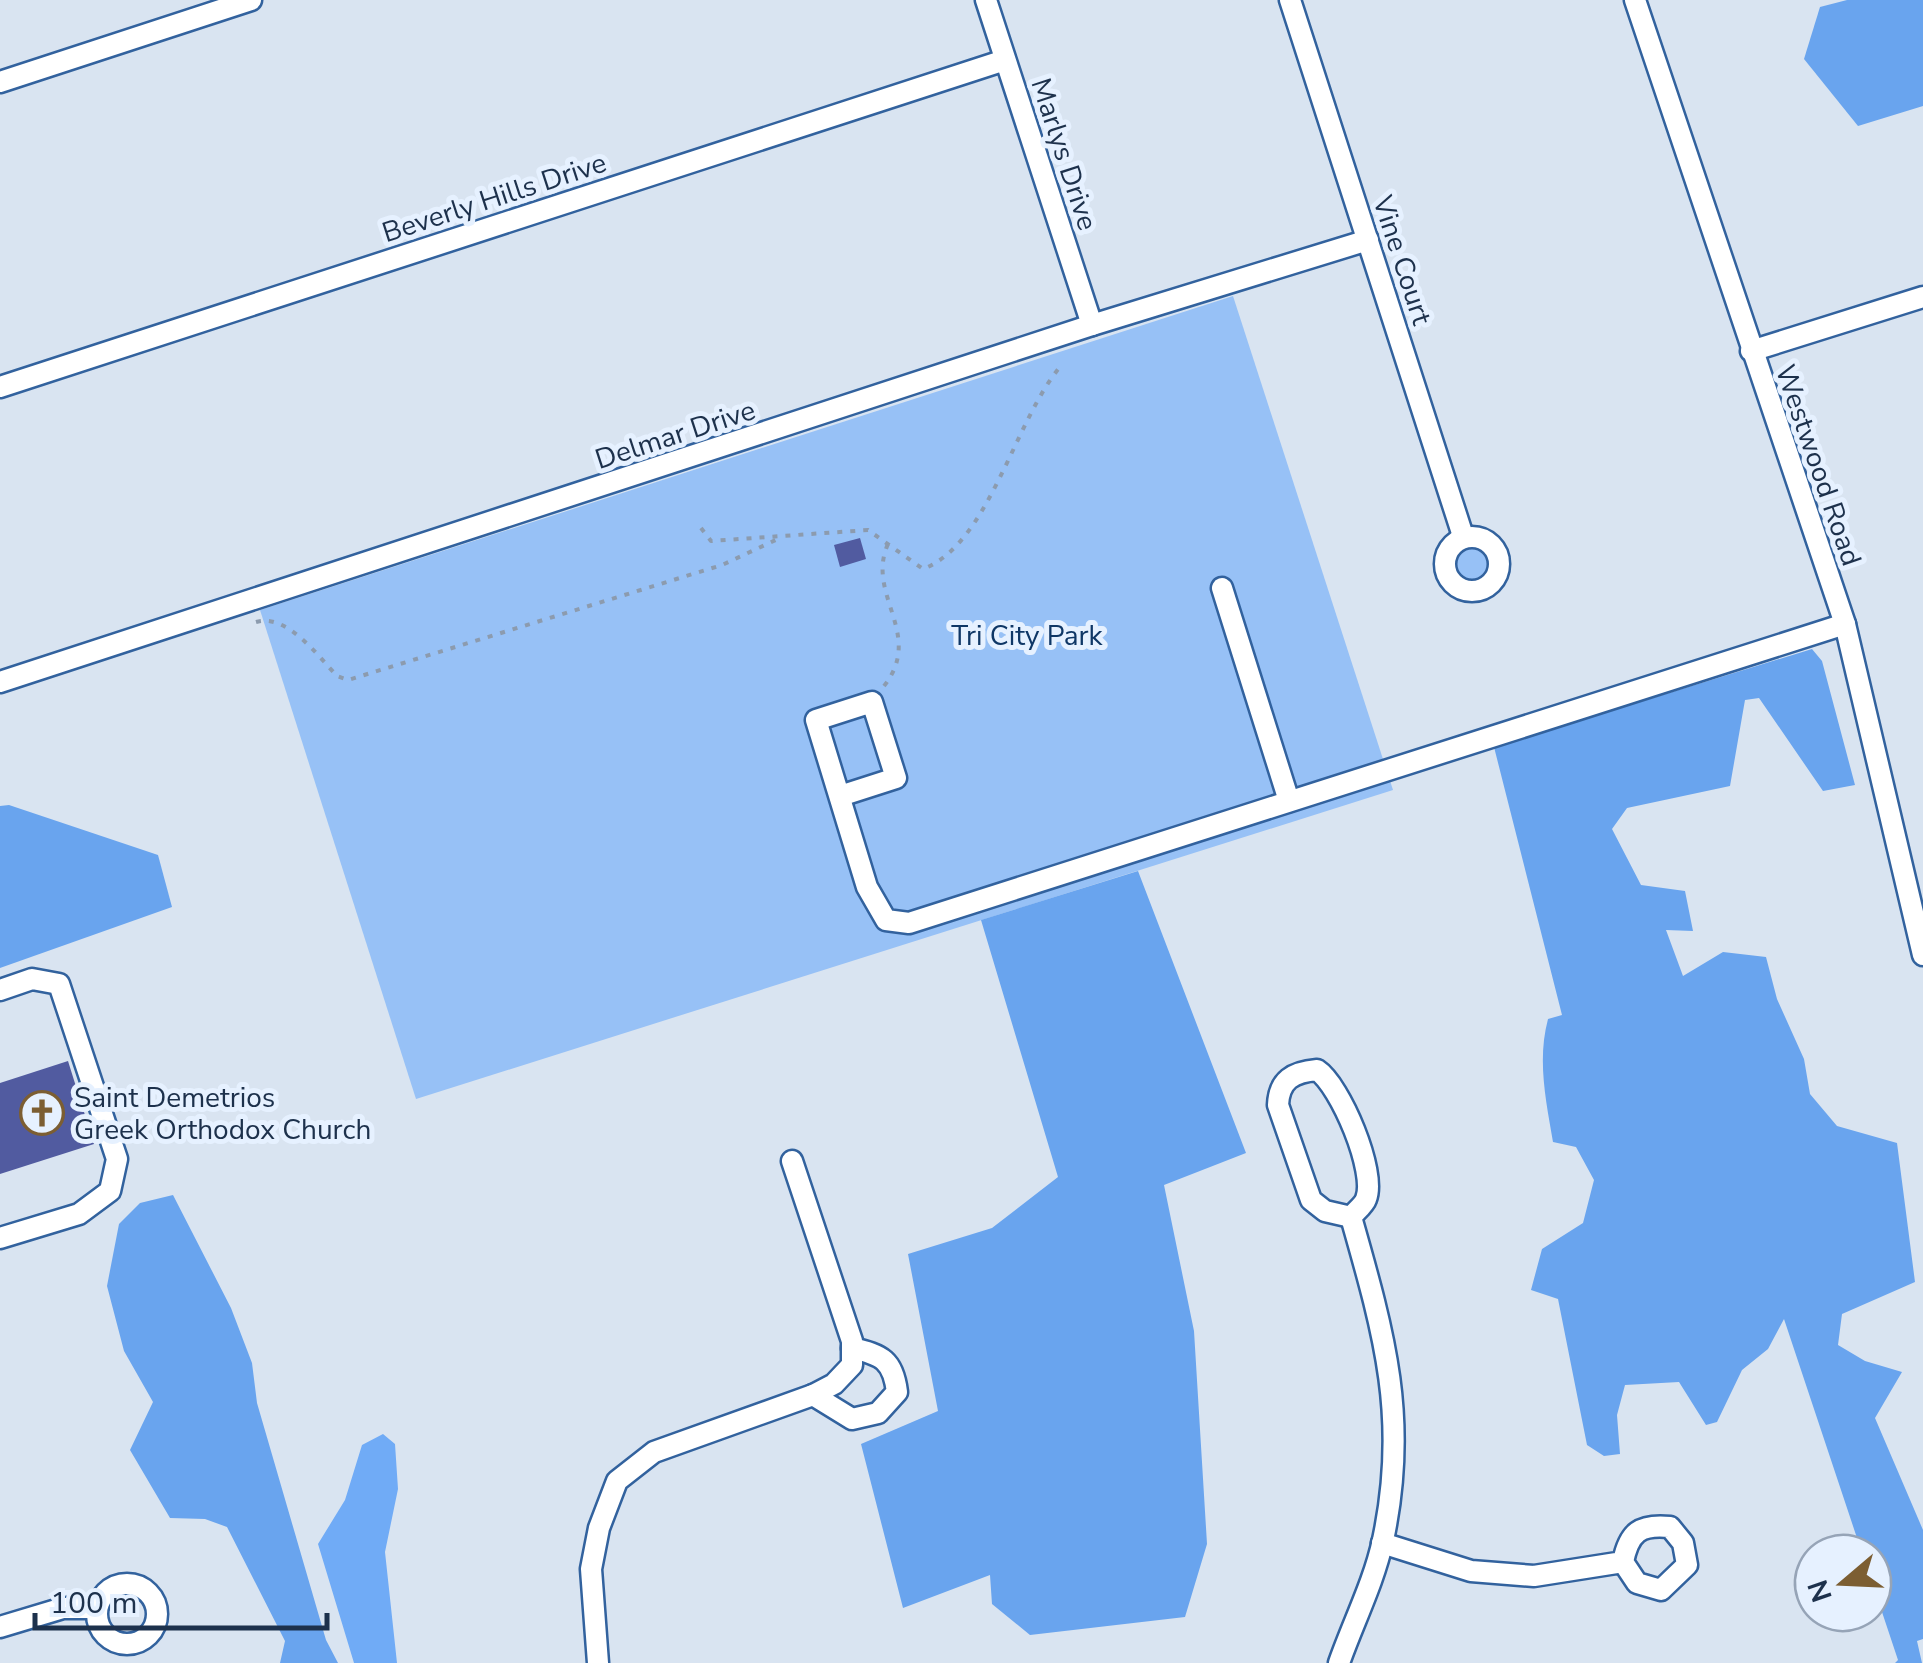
<svg xmlns="http://www.w3.org/2000/svg" width="1923" height="1663" font-family="'Nunito Sans',sans-serif">
  <style>
    .green { fill: #97c1f6 }
    .forest { fill: #69a4ee }
    .water { fill: #70abf6 }
    .building { fill: #515ba0 }
    .lines { fill: none; stroke-linecap: round; stroke-linejoin: round }
    .minor-casing { stroke: #32629e; stroke-width: 25 }
    .path { stroke: #8c9bae; stroke-width: 4; stroke-dasharray: 5 8; stroke-linecap: butt }
    .minor { stroke: #fff; stroke-width: 20 }
    .labels { text-anchor: middle; stroke-width: 10; stroke-linejoin: round; paint-order: stroke }
    .street-label { font-size: 28px; fill: #1d314c; stroke: #e6f1ff }
    .park-label { font-size: 28px; fill: #0f3766; stroke: #e6f1ff }
    .poi-label { font-size: 28px; fill: #1d314c; stroke: #e6f1ff; text-anchor: start }
  </style>
  <rect width="100%" height="100%" fill="#d9e4f1"/>
  <g class="green">
    <path d="M1233 296 1393 790 416 1099 260 610Z"/>
    <circle cx="1472" cy="564" r="16"/>
  </g>
  <g class="forest">
    <path d="M1847 0H1923V106L1858 126 1804 59 1820 7Z"/>
    <path d="M1812 649 1822 661 1855 785 1823 791 1759 698 1745 700 1730 786 1627 808 1612 829 1641 885 1685 891 1693 931 1666 930 1683 976 1723 952 1766 957 1777 999 1804 1059 1810 1094 1837 1126 1897 1143 1915 1282 1842 1314 1838 1345 1865 1361 1902 1372 1875 1418 1923 1530V1639L1917 1641 1922 1663H1895L1898 1660 1873 1585V1553H1862L1784 1319 1768 1349 1742 1370 1717 1422 1706 1425 1679 1382 1625 1385 1617 1415 1620 1454 1604 1456 1587 1445 1558 1299 1531 1290 1542 1249 1583 1223 1594 1180 1576 1147 1553 1142C1546 1101 1537 1060 1548 1019L1562 1015 1494 747Z"/>
    <path d="M9 805 158 855 172 907 0 968V806Z"/>
    <path d="M1138 871 1246 1153 1164 1185 1194 1331 1207 1544 1185 1617 1030 1635 992 1604 990 1575 903 1608 861 1444 938 1411 908 1254 992 1228 1058 1177 981 920Z"/>
    <path d="M173 1195 231 1308 252 1363 257 1403 326 1640 338 1663H280L285 1641 227 1527 205 1519 170 1518 130 1450 153 1402 124 1351 107 1286 119 1224 140 1203Z"/>
  </g>
  <path class="water" d="M383 1434 395 1444 398 1489 385 1552 397 1663H354L318 1544 345 1500 362 1445Z"/>
  <g class="building">
    <path d="M860 538 866 559 840 567 834 545Z"/>
    <path d="M68 1061 94 1144 0 1174V1083Z"/>
  </g>
  <g class="lines">
    <g class="minor-casing">
      <g id="minor">
        <path d="M986 0 1092 325"/>
        <path d="M1290 0 1463 536"/>
        <path d="M1635 0 1845 624 1923 955"/>
        <path d="M0 82 251 0"/>
        <path d="M1751 351 1923 297"/>
        <path d="M0 387 1005 60"/>
        <circle cx="1472" cy="564" r="27"/>
        <path d="M1222 588 1289 801"/>
        <path d="M0 682 1092 325 1368 240"/>
        <path d="M840 796 896 778 872 702 816 720 867 887 886 920 909 923 1845 624"/>
        <path d="M0 990 32 979 59 984 117 1159 110 1191 79 1214 0 1238"/>
        <path d="M1317 1070C1340 1085 1377 1172 1366 1199 1364 1205 1355 1212 1351 1217L1325 1211 1311 1200 1278 1105C1279 1080 1293 1072 1317 1070Z"/>
        <path d="M813 1395 852 1419 878 1413 897 1392C893 1360 882 1355 852 1348"/>
        <path d="M1382 1543 1471 1571 1534 1576 1623 1562 1637 1583 1661 1590 1687 1565 1683 1543 1670 1527C1640 1524 1629 1532 1623 1562"/>
        <circle cx="127" cy="1614" r="30"/>
        <path d="M0 1627 63 1608H97"/>
        <path d="M598 1663 591 1569 599 1528 617 1481 654 1452 813 1395 834 1384 852 1365V1341L792 1161"/>
        <path d="M1339 1663C1353 1623 1374 1582 1383 1540 1409 1419 1384 1333 1351 1217"/>
      </g>
    </g>
    <g class="path">
      <path d="M701 528 711 541 868 530 923 569C989 544 1014 422 1060 367"/>
      <path d="M256 622C287 613 318 656 337 676L348 680 722 565 780 538"/>
      <path d="M884 686C925 634 865 595 888 544"/>
    </g>
    <use href="#minor" class="minor"/>
  </g>
  <defs>
    <g id="church-ring" transform="scale(2.25)"><circle r="9.5" fill="#e6f1ff" stroke="#7c5e32" stroke-width="1.5"/><path d="M-1.2-6h2.4v3.5h3.3v2.4h-3.3V6h-2.4V-.1h-3.3v-2.4h3.3Z" fill="#7c5e32"/></g>
  </defs>
  <g fill-rule="evenodd">
    <use href="#church-ring" x="42" y="1113"/>
  </g>
  <g class="labels">
    <g class="street-label">
      <text transform="translate(1065 154) rotate(72)" y="10">Marlys Drive</text>
      <text transform="translate(494 197) rotate(-18)" y="10">Beverly Hills Drive</text>
      <text transform="translate(1403 260) rotate(72)" y="10">Vine Court</text>
      <text transform="translate(675 434) rotate(-18)" y="10">Delmar Drive</text>
      <text transform="translate(1819 465) rotate(71)" y="10">Westwood Road</text>
    </g>
    <g class="park-label">
      <text x="1027" y="645">Tri City Park</text>
    </g>
    <g class="poi-label">
      <text x="74" y="1107">Saint Demetrios<tspan x="74" dy="32">Greek Orthodox Church</tspan></text>
    </g>
  </g>
  <g transform="translate(1843 1583) rotate(251)"><circle r="48" fill="#e6f1ff" stroke="#96a4b7" stroke-width="2.5"/>
  <path d="M0-8L18 38L0 25L-18 38Z" fill="#7c5e32"/>
  <text y="-15" font-size="28" font-weight="bold" text-anchor="middle" fill="#1d314c">N</text>
  </g>
  <path d="M35 1613v15h292v-15" fill="none" stroke="#1d314c" stroke-width="5"/>
  <text x="50" y="1613" font-size="30" fill="#1d314c" stroke="#e6f1ff" stroke-width="8" paint-order="stroke">100 m</text>
</svg>
